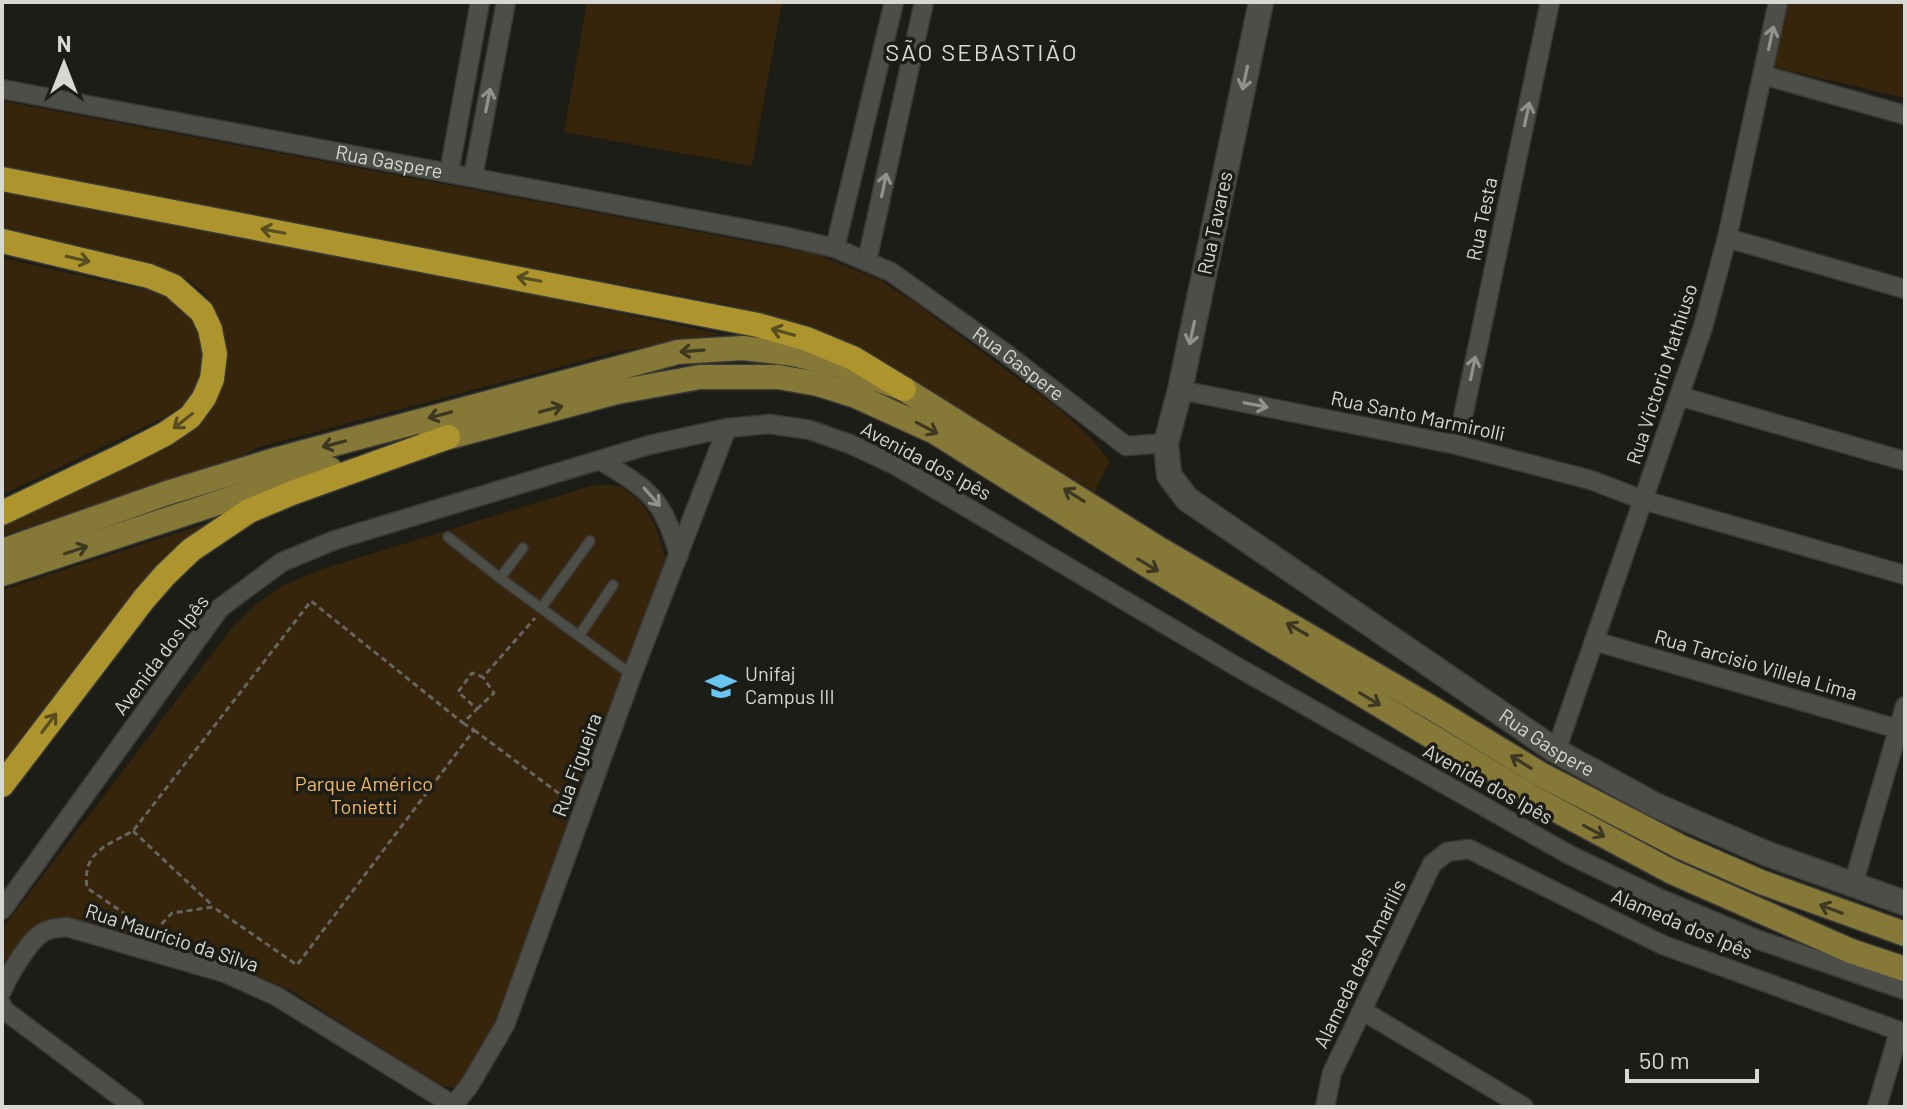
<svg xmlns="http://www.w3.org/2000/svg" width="1907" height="1109" font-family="Barlow,sans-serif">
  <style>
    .green { fill: #36240b }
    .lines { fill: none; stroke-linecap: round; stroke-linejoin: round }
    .lane-casing { stroke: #383936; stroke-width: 12 }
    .street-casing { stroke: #383936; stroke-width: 21 }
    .secondary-casing { stroke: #383936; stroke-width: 27 }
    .primary-casing { stroke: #383936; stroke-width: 27 }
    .highway-casing { stroke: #383936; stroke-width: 27 }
    .path { stroke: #656660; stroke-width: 3; stroke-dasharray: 6 4; stroke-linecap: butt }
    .lane { stroke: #4c4e47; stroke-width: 9 }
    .street { stroke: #4c4e47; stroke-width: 18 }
    .secondary { stroke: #4c4e47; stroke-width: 24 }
    .primary { stroke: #867837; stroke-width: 24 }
    .highway { stroke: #ad942d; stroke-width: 24 }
    .oneway { stroke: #92938e }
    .oneway2 { stroke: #564d20 }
    .oneway3 { stroke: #3c3821 }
    .labels { text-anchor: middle; stroke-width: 7; stroke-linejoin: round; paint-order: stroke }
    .street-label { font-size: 20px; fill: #d7d8d4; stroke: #1c1d17 }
    .poi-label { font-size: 20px; fill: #d7d8d4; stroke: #1c1d17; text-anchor: start }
    .park-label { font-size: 20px; fill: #f7b966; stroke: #1c1d17 }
    .quarter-label { font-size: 24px; letter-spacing: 2px; fill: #dadcd4; stroke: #1c1d17 }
  </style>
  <rect width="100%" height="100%" fill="#1c1d17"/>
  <g class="green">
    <path d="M587 2H782L752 166 564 132Z"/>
    <path d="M1788 2H1905V98L1774 67Z"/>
    <path d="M2 101 816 254 880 280 915 303 1062 411 1092 439 1110 461 1095 492 844 341 803 325 730 305 2 168Z"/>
    <path d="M2 187 264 238 720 334 612 353 259 447 228 462 2 536V522L180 439C210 416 224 395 226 357 227 336 220 309 205 294 181 269 147 265 116 256 78 245 40 235 2 227Z"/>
    <path d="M2 258 155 292C162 296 171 298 177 303 202 323 208 361 195 389 189 401 179 408 169 415L2 495Z"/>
    <path d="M594 485C602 485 613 484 620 487 650 501 659 534 667 563L495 1039 457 1088 440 1086 290 990 233 965 77 930 54 920 2 977V929L231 629 258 603 280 587 322 569Z"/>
    <path d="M217 520 2 769V590Z"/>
  </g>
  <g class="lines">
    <g class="lane-casing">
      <g id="lane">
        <path d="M448 537 500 578"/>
        <path d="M523 548 500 578 632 675"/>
        <path d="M541 608 590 541"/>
        <path d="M579 636 613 585"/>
      </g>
    </g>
    <g class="street-casing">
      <g id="street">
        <path d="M1763 75 1905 115"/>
        <path id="s1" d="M2 89 783 236 835 248 891 272 1004 352 1126 446 1166 443"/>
        <path d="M449 173 480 2"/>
        <path d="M473 177 506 2"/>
        <path d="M1727 238 1905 289"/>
        <path d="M835 248 894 2"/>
        <path d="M867 261 924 2"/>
        <path d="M1180 390 1457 445 1591 480 1643 500 1905 575"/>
        <path d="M1679 396 1905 461"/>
        <path d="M1457 445 1550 2"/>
        <path d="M600 460C649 490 662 497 679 555"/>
        <path d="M1594 641 1905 731"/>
        <path d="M1556 751 1703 327 1727 238 1778 2"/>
        <path d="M1853 885 1905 706"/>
        <path d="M2 910 220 608 282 562 335 540 649 445 727 428 770 424 810 430 850 444 895 465 1239 668 1568 854 1661 899 1756 939 1905 990"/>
        <path d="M2 991C8 976 29 941 42 933 50 928 58 928 67 927L225 973 276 996 453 1105"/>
        <path d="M2 1005 4 1010 134 1107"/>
        <path d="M1363 1011 1524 1107"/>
        <path d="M452 1107 469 1086 505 1025 632 675 727 428"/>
        <path d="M1325 1107 1332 1073 1432 864 1447 852 1469 849 1663 945 1905 1033"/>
        <path d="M1877 1107 1899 1032"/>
      </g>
    </g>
    <g class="secondary-casing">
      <g id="secondary">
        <path id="s2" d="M1261 2 1180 390 1166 443 1169 475 1187 499 1556 751 1655 805 1765 853 1905 903"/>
      </g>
    </g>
    <g class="primary-casing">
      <g id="primary">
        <path d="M427 443 617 392 700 377H778L818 384 856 396 935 432 1144 563 1532 797 1672 872 1851 951 1905 969"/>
        <path d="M2 551 167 493 278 459 678 352 743 348 794 354 838 365 904 389 1156 547 1432 708 1542 775 1681 847 1761 882 1905 934"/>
        <path d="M2 574 275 484 330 469"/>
      </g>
    </g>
    <g class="highway-casing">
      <g id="highway">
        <path d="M2 179 758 325 807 339 853 358 904 389"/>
        <path d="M2 241 149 276 173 286 202 312 210 329 215 354 212 379 204 398 190 417 165 434 126 454 2 513"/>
        <path d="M2 785 144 599 165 575 191 550 249 511 292 493 448 437"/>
      </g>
    </g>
    <g class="path">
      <path d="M477 709 494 693 483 677"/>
      <path d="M463 723 474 730 297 965 213 907 172 913 153 933 87 888C82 852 106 846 133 831L311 601 463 723 477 709 458 692 472 673 483 677 535 618"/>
      <path d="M474 730 561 795"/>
      <path d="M133 831 212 905"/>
    </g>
    <use href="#lane" class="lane"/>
    <use href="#street" class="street"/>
    <use href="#secondary" class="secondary"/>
    <use href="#primary" class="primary"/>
    <use href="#highway" class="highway"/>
  </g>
  <defs><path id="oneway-shaft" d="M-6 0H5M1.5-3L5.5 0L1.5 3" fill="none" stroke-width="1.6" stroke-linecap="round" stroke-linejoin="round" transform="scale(2)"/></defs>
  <g class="oneway">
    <use href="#oneway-shaft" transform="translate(1771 38) rotate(-78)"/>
    <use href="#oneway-shaft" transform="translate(1245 78) rotate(102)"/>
    <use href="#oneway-shaft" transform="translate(488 100) rotate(-79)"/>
    <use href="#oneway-shaft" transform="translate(1527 114) rotate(-78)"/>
    <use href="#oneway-shaft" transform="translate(884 185) rotate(-78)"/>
    <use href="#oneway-shaft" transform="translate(1192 333) rotate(102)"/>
    <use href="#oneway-shaft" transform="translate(1473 368) rotate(-78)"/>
    <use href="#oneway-shaft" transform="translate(1256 405) rotate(11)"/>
    <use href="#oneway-shaft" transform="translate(652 497) rotate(49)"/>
  </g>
  <g class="oneway2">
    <use href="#oneway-shaft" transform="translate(273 231) rotate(-169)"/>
    <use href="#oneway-shaft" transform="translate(78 259) rotate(13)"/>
    <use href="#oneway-shaft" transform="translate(529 279) rotate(-169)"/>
    <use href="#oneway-shaft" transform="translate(783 332) rotate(-164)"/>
    <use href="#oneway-shaft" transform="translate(183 421) rotate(142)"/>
    <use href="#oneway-shaft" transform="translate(49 723) rotate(-53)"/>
  </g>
  <g class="oneway3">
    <use href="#oneway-shaft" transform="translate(692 351) rotate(176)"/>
    <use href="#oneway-shaft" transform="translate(551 409) rotate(-15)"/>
    <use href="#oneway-shaft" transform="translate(440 415) rotate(165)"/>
    <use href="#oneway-shaft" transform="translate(927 428) rotate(28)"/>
    <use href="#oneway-shaft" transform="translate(334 444) rotate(165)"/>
    <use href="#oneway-shaft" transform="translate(1074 495) rotate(-148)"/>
    <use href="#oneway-shaft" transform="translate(76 550) rotate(-18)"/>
    <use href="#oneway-shaft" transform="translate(1148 565) rotate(31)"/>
    <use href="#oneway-shaft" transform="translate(1297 629) rotate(-150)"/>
    <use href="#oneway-shaft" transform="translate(1370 699) rotate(31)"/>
    <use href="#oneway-shaft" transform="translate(1521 762) rotate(-148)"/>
    <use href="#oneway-shaft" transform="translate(1594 831) rotate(28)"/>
    <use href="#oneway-shaft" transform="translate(1831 909) rotate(-159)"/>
  </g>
  <defs>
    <g id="university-bare" transform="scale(2.4)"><path d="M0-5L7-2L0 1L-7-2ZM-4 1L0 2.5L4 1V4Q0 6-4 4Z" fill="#69c4f0" stroke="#1c1d17" stroke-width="2.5" paint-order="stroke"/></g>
  </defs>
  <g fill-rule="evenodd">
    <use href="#university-bare" x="721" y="686"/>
  </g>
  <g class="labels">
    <g class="street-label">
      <text dy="7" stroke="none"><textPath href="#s1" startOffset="394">Rua Gaspere</textPath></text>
      <text transform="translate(1482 219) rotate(-78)" y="7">Rua Testa</text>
      <text transform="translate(1215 223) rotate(-78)" y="7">Rua Tavares</text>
      <text dy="7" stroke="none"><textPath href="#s1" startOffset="1066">Rua Gaspere</textPath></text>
      <text transform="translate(1662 374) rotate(-72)" y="7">Rua Victorio Mathiuso</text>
      <text transform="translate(1418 416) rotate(12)" y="7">Rua Santo Marmirolli</text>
      <text transform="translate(926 461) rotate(28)" y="7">Avenida dos Ipês</text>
      <text transform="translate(161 655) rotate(-53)" y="7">Avenida dos Ipês</text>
      <text transform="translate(1756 665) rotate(16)" y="7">Rua Tarcisio Villela Lima</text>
      <text dy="7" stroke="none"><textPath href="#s2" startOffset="948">Rua Gaspere</textPath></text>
      <text transform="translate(577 765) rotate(-70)" y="7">Rua Figueira</text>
      <text transform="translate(1488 784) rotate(29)" y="7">Avenida dos Ipês</text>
      <text transform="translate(1682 924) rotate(23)" y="7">Alameda dos Ipês</text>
      <text transform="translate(172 938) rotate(18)" y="7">Rua Maurício da Silva</text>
      <text transform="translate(1360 964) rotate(-64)" y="7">Alameda das Amarilis</text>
    </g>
    <g class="poi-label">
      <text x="745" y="681">Unifaj<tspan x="745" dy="23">Campus III</tspan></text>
    </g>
    <g class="park-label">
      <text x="364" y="791">Parque Américo<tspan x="364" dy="23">Tonietti</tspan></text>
    </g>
    <g class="quarter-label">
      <text x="982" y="61">SÃO SEBASTIÃO</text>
    </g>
  </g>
  <rect width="1907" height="1109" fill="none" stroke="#d7d8d4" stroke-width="8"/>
  <g transform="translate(64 64)" stroke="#1c1d17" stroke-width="6" paint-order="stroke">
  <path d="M0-6L14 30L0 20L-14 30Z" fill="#d7d8d4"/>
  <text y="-12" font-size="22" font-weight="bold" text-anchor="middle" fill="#d7d8d4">N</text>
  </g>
  <path d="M1627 1069v12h130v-12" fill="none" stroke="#d7d8d4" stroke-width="4"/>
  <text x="1639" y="1069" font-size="24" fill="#d7d8d4" stroke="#1c1d17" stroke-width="6" paint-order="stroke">50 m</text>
</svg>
